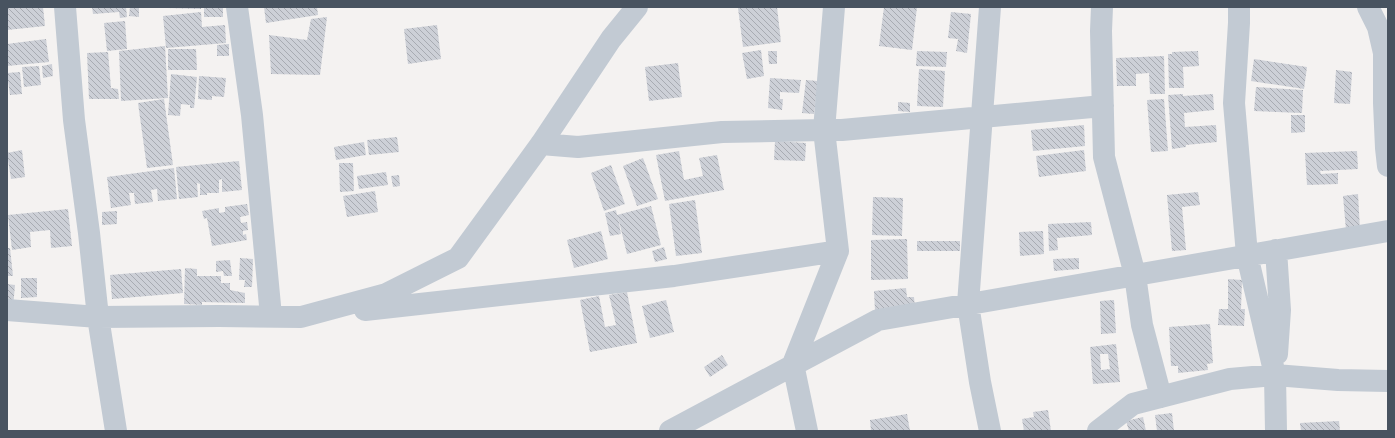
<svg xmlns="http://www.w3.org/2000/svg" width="1395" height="438" font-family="Manrope,sans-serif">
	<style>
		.building { fill: url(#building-back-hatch); fill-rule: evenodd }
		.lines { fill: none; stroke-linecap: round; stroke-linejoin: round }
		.minor { stroke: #c2cad3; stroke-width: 22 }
	</style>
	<defs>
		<pattern id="building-back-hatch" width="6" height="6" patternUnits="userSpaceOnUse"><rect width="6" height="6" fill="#cdd0d7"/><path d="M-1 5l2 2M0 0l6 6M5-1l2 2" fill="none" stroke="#a8abb2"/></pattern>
	</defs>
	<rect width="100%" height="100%" fill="#f4f2f1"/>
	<path class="building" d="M16,7H43L45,26L7,30V8Z
		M92,7H126L127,17L120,18L119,12L93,14Z
		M130,7H139V17L129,16Z
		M167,7H201V9L167,8Z
		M204,7H223V17H204Z
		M264,7H317L318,15L266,23Z
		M749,7H777L781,42L743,47L738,8Z
		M884,7H917L912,50L879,46Z
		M201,12L202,27L225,25L226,43L166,48L163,16Z
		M951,12L971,14L967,53L956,51L958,39L948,38Z
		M327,17L320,75L271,74L269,35L307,40L311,19Z
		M125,21L127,49L107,51L104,23Z
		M437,25L441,59L408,64L404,29Z
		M46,39L49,62L7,66V44Z
		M229,44V56H217V45Z
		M165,46L168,98L121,101L119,51Z
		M168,49H196L197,70H168Z
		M761,50L764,76L747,79L742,53Z
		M768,51H777V64H769Z
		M917,51L947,52L946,67L916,66Z
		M1198,51L1199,66L1183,67L1184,88H1169L1168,54H1172V52Z
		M108,52L111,88L118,89L119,99H89L87,53Z
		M1164,56L1165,94H1150L1149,73L1136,74V86H1117L1116,58Z
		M1254,59L1307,67L1304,89L1251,81Z
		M678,63L682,97L649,101L645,67Z
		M52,64L53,76L43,78L42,66Z
		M39,66L41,85L24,87L22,67Z
		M919,69L945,71L943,107L917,106Z
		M1336,70L1352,72L1350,104L1334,103Z
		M20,72L22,94L10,95L7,73Z
		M171,74L197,77L194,108H190V105L181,104L180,116L168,115Z
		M199,76L226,78L224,97L212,96V100L198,99Z
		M770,78L801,80L799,93L780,92V99H783L782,110L768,108Z
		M806,80L818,81L814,114L802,113Z
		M1256,87L1303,90L1302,113L1254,111Z
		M1183,94V96L1213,94L1214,110L1184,113L1185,127L1216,125L1217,142L1186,145V147L1172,149L1168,95Z
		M164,99L173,165L147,168L138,103Z
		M1164,99L1168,151L1151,152L1147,100Z
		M898,102L910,103V112L898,111Z
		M1291,115H1305V132L1291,133Z
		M1084,125L1085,146L1033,151L1031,130Z
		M397,137L399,152L369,155L367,140Z
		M775,141L806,143L805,161L774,160Z
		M364,142L366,155L336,160L334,147Z
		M22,150L25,177L11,179L7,153Z
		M1084,150L1086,171L1039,177L1036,156Z
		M679,151L684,180L703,176L699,158L717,155L724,190L665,201L656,155Z
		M1357,151L1358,169L1320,171L1321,174L1338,173V184L1307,185L1305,153Z
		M643,158L658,199L637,206L623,166Z
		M239,161L242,190L222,192V179L219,180V193H207V195H200V184L197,183L198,197L179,199L176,167Z
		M339,163H353L354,191L340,192Z
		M611,165L625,204L604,211L591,173Z
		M174,168L177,199L158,201L157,189L151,190L153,202L135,204L134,193H129L131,205L111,208L107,177Z
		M386,172L388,185L359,189L357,176Z
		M399,175L400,186L393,187L391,176Z
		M375,191L378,212L347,217L343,196Z
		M1198,192L1200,205L1182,207L1186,250L1172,251L1167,195Z
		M1358,194L1360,229L1346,230L1343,196Z
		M873,197L903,198L902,236L872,235Z
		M695,200L702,253L676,256L669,204Z
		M247,204L249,215L240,217L241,223L247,222L248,230L243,231V235L246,234L247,240L212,246L207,218L204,219L202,211L219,208V213L225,212V207Z
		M651,206L661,245L627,254L618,217L621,234L610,236L605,213L616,210L617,215Z
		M68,209L72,246L51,248L50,230L30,232L31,247L12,250L8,215Z
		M117,211V224L102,225V212Z
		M1091,222L1092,235L1057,238L1058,250L1049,251L1048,224Z
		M601,231L608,259L574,268L567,240Z
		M1043,231L1044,254L1020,256L1019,232Z
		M907,239L908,279L871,280V240Z
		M917,241H960V251H917Z
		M664,247L667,259L655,262L652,251Z
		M7,248H10L13,276H7Z
		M240,258L253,259L252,287H244L245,280H239Z
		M1079,258V269L1054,271L1053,259Z
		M230,260L232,276H224L223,271L216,272V261Z
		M185,268L197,269V276H221V283H230V290L245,293V303L202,302V305L184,304Z
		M181,269L183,293L112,299L110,275Z
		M21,278H37V297L21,298Z
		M1228,279L1242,280L1241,309H1245L1244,326L1218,325L1219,309H1228Z
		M7,284L15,285L13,308H7Z
		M906,288L907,297H914L915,308L875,311L874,291Z
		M627,292L637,343L590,352L580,300L599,296L605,327L616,325L609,295Z
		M666,300L674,332L650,338L642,306Z
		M1114,300L1116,333L1101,334L1100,301Z
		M1210,324L1213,363L1207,364L1208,370L1178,373V366H1171L1169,327Z
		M1116,344L1120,382L1093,384L1090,347ZM1100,354H1108L1110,369L1101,370Z
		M722,355L728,365L710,377L704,367Z
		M1048,410L1051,431H1024L1022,419L1034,417L1033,412Z
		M1172,413L1174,431H1157L1155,415Z
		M907,414L910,431H871L870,420Z
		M1143,417L1146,431H1129L1126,421Z
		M1339,421L1340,431H1301L1300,423Z"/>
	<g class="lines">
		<path class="minor" d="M65,7L74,120L89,233L98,317L116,431
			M237,7L252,115L271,316
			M834,7L824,130H842L1103,106
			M990,7L968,304L980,382L990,431
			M1102,7L1101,31L1104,157L1135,275L1142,325L1161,397
			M1239,7V23L1234,103L1247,255L1275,375L1338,380L1388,381
			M1368,7L1378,27L1384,53V103L1386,148L1388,166
			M541,144L578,147L722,132L824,130L838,251L793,364L807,431
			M1276,250L1280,310L1277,354
			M7,310L98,317L219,316L301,317L386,294L458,258L541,144L611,39L637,7
			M365,310L674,276L838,251
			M670,431L878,320L1388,231
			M1098,431L1133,404L1230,379L1275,375L1276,431"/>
	</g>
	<rect width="1395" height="438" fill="none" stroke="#485360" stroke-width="16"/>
</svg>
